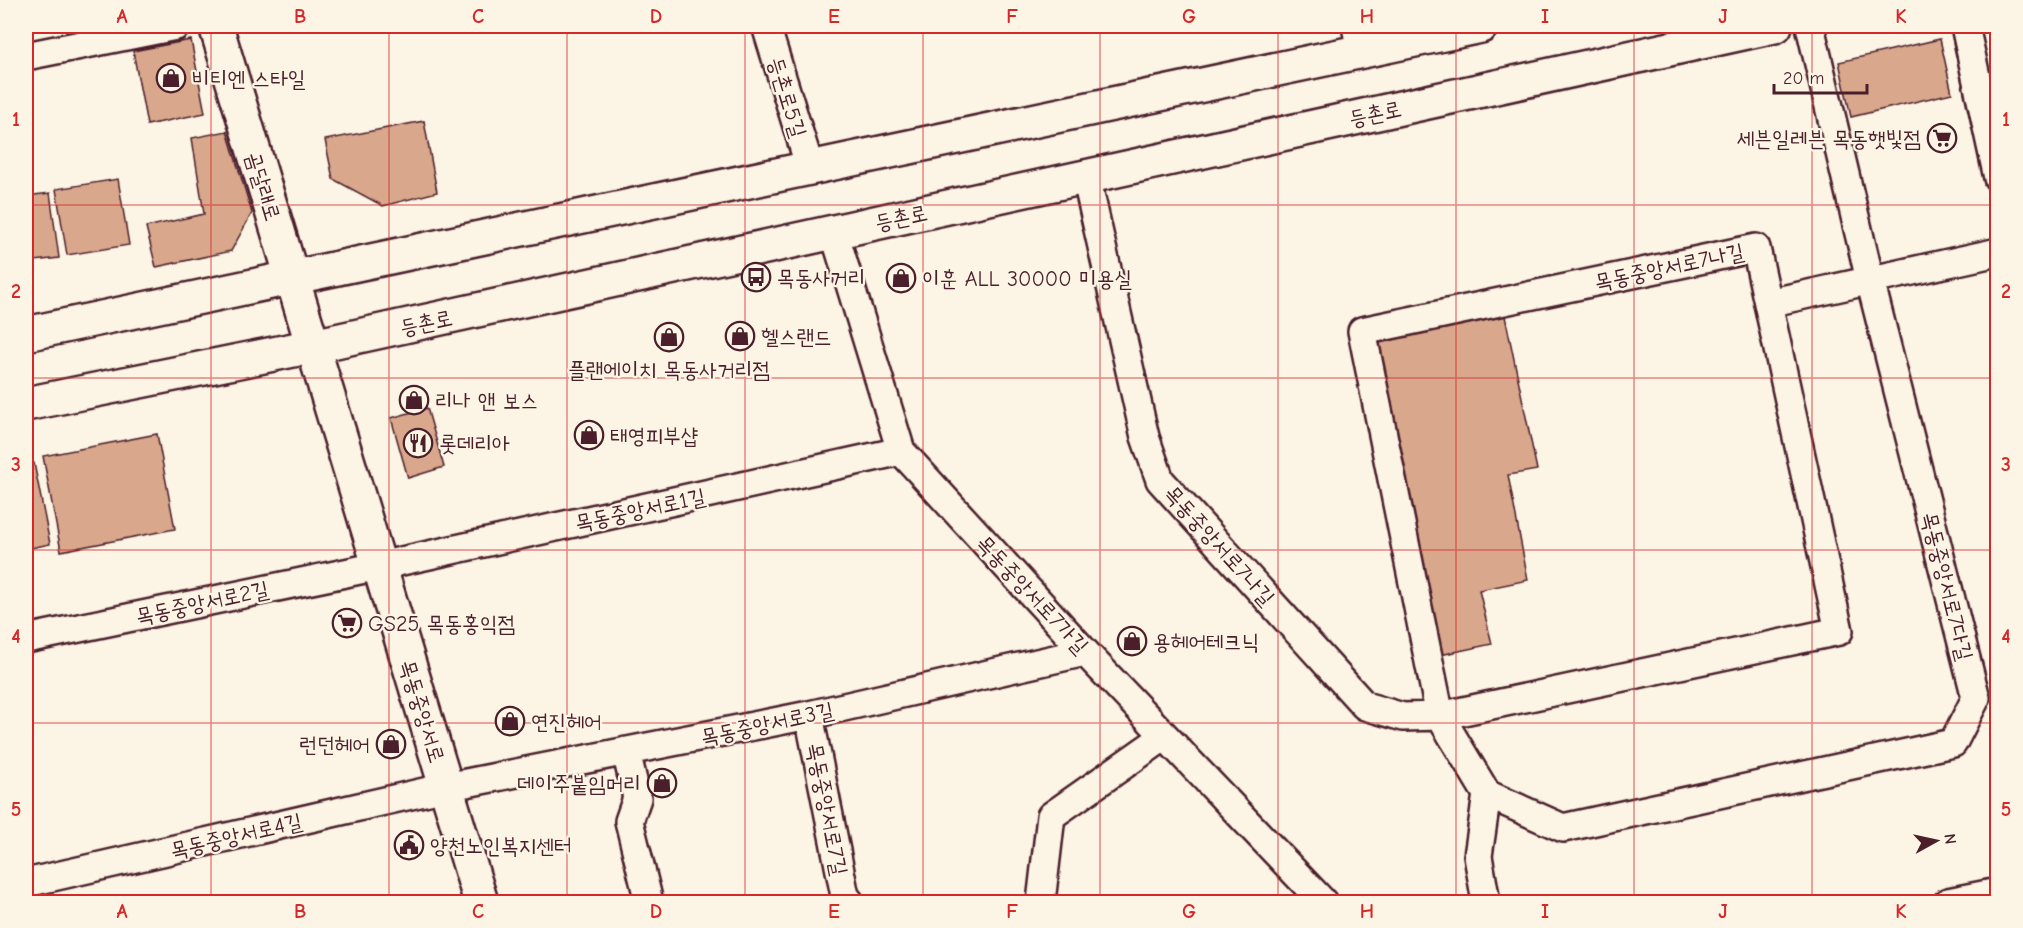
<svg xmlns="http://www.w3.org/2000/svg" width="2023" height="928" font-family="'Comic Neue','Poor Story',sans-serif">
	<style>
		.building { fill: #d9a78c; stroke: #4a1f2b; stroke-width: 1.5 }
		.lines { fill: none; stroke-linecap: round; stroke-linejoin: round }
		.street-casing { stroke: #4a1f2b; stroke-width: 32 }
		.secondary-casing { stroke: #4a1f2b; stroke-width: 38 }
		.street { stroke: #fcf5e5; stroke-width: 27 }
		.secondary { stroke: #fcf5e5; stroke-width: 33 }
		.grid { fill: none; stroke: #d62828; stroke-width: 1.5; stroke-opacity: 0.55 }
		.labels { text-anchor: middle; stroke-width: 4.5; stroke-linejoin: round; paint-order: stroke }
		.poi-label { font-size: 22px; fill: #4a1f2b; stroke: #fcf5e5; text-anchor: start }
		.street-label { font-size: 22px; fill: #4a1f2b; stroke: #fcf5e5 }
		.neatline { fill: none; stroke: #d62828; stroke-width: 2 }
		.grid-label { font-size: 20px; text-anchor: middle; font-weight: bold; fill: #d62828 }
	</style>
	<rect width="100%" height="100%" fill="#fcf5e5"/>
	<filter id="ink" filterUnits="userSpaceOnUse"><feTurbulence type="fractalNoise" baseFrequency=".0167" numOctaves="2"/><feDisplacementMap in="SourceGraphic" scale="12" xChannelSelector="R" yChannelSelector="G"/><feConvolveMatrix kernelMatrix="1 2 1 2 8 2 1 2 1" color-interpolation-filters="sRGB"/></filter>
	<g filter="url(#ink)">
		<path class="building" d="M1940,39L1952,93L1851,117L1839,62Z
			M191,40L205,113L147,125L133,51Z
			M424,121L437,192L383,206L333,179L325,140Z
			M227,131L252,213L231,251L156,267L146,227L204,214L192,138Z
			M118,179L129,245L67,255L56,189Z
			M50,193L59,258L26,262V196Z
			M1505,316L1537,470L1508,475L1528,580L1479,590L1492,644L1440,655L1377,343Z
			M427,408L444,467L408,478L391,418Z
			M157,434L175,529L61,551L43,456Z
			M34,463L50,544L26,549V464Z
			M26,605L32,630L26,632Z"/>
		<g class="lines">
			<g class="street-casing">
				<path id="street" d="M766,26L810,168
					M1356,26L1361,51
					M1965,26L1998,178
					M26,56L176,26
					M1086,176L1145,437L1160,480L1365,706L1403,717L1440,716L1839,631L1756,248L1362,331L1440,716L1487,794L1478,856L1486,902
					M834,232L901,451L1085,652L1323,902
					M1768,303L1998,252
					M26,639L379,566L901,451
					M809,715L845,896L850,902
					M626,751L637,798L629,821L649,902
					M1487,794L1563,828L1953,743L1976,698L1870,280L1810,26
					M26,883L446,787L809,715L1085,652
					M1041,902L1051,816L1165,736
					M1948,902L1998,892"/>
			</g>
			<g class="secondary-casing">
				<path id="secondary" d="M216,26L481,902
					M26,334L1481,26
					M26,404L313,346L1775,26"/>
			</g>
			<use href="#street" class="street"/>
			<use href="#secondary" class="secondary"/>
		</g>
	</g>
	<path class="grid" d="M211,26V902M389,26V902M567,26V902M745,26V902M923,26V902M1100,26V902M1278,26V902M1456,26V902M1634,26V902M1812,26V902M26,205H1998M26,378H1998M26,550H1998M26,723H1998"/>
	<defs>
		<g id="shop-ring" transform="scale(1.5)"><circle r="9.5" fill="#fcf5e5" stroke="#4a1f2b" stroke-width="1.5"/><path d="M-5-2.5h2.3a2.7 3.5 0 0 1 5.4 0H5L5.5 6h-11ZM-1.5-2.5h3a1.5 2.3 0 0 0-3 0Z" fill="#4a1f2b"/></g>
		<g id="supermarket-ring" transform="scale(1.5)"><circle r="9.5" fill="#fcf5e5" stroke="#4a1f2b" stroke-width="1.5"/><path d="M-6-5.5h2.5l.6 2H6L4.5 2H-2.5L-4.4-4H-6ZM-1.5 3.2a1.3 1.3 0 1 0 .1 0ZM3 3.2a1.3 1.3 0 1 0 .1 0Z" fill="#4a1f2b"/></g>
		<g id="bus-ring" transform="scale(1.5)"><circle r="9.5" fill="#fcf5e5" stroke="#4a1f2b" stroke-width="1.5"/><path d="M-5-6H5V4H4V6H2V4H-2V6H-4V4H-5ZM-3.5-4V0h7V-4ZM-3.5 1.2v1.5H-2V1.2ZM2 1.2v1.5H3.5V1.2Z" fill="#4a1f2b"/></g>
		<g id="restaurant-ring" transform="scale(1.5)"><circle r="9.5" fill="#fcf5e5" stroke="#4a1f2b" stroke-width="1.5"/><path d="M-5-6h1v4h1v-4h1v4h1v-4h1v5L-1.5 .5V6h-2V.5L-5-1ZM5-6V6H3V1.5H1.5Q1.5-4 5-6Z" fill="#4a1f2b"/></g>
		<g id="civic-ring" transform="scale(1.5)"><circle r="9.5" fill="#fcf5e5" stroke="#4a1f2b" stroke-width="1.5"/><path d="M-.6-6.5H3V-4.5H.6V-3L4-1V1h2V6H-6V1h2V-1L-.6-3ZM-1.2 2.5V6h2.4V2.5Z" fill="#4a1f2b"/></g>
	</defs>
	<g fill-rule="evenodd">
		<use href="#shop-ring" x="171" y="78"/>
		<use href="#supermarket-ring" x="1942" y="138"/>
		<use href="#bus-ring" x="756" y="277"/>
		<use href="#shop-ring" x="901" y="278"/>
		<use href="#shop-ring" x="740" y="336"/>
		<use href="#shop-ring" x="669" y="337"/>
		<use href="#shop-ring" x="414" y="400"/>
		<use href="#shop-ring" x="589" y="435"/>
		<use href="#restaurant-ring" x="418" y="443"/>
		<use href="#supermarket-ring" x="347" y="623"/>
		<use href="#shop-ring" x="1132" y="641"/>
		<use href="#shop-ring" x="510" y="721"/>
		<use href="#shop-ring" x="391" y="744"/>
		<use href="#shop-ring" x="662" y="783"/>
		<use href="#civic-ring" x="409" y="845"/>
	</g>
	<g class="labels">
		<g class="poi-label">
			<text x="192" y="86">비티엔 스타일</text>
			<text x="1921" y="146" text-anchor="end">세븐일레븐 목동햇빛점</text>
			<text x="777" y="285">목동사거리</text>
			<text x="922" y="286">이훈 ALL 30000 미용실</text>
			<text x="761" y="344">헬스랜드</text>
			<text x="669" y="377" text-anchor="middle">플랜에이치 목동사거리점</text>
			<text x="435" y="408">리나 앤 보스</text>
			<text x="610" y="443">태영피부샵</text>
			<text x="439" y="451">롯데리아</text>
			<text x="368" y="631">GS25 목동홍익점</text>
			<text x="1153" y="649">용헤어테크닉</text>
			<text x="531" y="729">연진헤어</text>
			<text x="370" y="752" text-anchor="end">런던헤어</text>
			<text x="641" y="791" text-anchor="end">데이주붙임머리</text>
			<text x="430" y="853">양천노인복지센터</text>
		</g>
		<g class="street-label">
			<text transform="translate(788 97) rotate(73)" y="8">등촌로5길</text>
			<text transform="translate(1375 113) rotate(-12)" y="8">등촌로</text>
			<text transform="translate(264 186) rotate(73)" y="8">곰달래로</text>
			<text transform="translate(901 217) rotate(-12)" y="8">등촌로</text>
			<text transform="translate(1669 266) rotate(-12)" y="8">목동중앙서로7나길</text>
			<text transform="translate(426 322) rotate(-12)" y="8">등촌로</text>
			<text transform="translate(640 509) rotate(-12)" y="8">목동중앙서로1길</text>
			<text transform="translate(1220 545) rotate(48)" y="8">목동중앙서로7나길</text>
			<text transform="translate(1948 586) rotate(76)" y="8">목동중앙서로7다길</text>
			<text transform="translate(1033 594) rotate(47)" y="8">목동중앙서로7가길</text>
			<text transform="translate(202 602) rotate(-12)" y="8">목동중앙서로2길</text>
			<text transform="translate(423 711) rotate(73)" y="8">목동중앙서로</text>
			<text transform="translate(767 723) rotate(-12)" y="8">목동중앙서로3길</text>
			<text transform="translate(828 809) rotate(79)" y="8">목동중앙서로7길</text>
			<text transform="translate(236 835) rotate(-13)" y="8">목동중앙서로4길</text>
		</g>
	</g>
	<rect width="2023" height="928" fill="none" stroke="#fcf5e5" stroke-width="66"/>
	<g transform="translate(1936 841) rotate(82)" stroke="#fcf5e5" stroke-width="4.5" paint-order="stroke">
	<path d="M0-4.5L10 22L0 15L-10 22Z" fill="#4a1f2b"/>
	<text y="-9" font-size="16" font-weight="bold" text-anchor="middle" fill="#4a1f2b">N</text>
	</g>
	<path d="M1774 84v9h93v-9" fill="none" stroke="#4a1f2b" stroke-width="3"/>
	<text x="1783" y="84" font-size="18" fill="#4a1f2b" stroke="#fcf5e5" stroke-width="4.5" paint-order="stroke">20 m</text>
	<rect x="33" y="33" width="1957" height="862" class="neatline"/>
	<g class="grid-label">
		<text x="122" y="23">A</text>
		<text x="300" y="23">B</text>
		<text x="478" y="23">C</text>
		<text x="656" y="23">D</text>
		<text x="834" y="23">E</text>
		<text x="1012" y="23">F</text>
		<text x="1189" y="23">G</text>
		<text x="1367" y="23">H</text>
		<text x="1545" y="23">I</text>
		<text x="1723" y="23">J</text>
		<text x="1901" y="23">K</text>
		<text x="16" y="126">1</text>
		<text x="2006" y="126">1</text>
		<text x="16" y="298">2</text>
		<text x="2006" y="298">2</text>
		<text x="16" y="471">3</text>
		<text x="2006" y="471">3</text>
		<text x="16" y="643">4</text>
		<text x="2006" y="643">4</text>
		<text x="16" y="816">5</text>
		<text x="2006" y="816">5</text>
		<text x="122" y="918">A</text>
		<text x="300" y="918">B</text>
		<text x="478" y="918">C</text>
		<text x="656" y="918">D</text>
		<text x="834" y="918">E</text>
		<text x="1012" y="918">F</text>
		<text x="1189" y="918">G</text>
		<text x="1367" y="918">H</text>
		<text x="1545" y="918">I</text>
		<text x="1723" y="918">J</text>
		<text x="1901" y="918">K</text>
	</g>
</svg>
